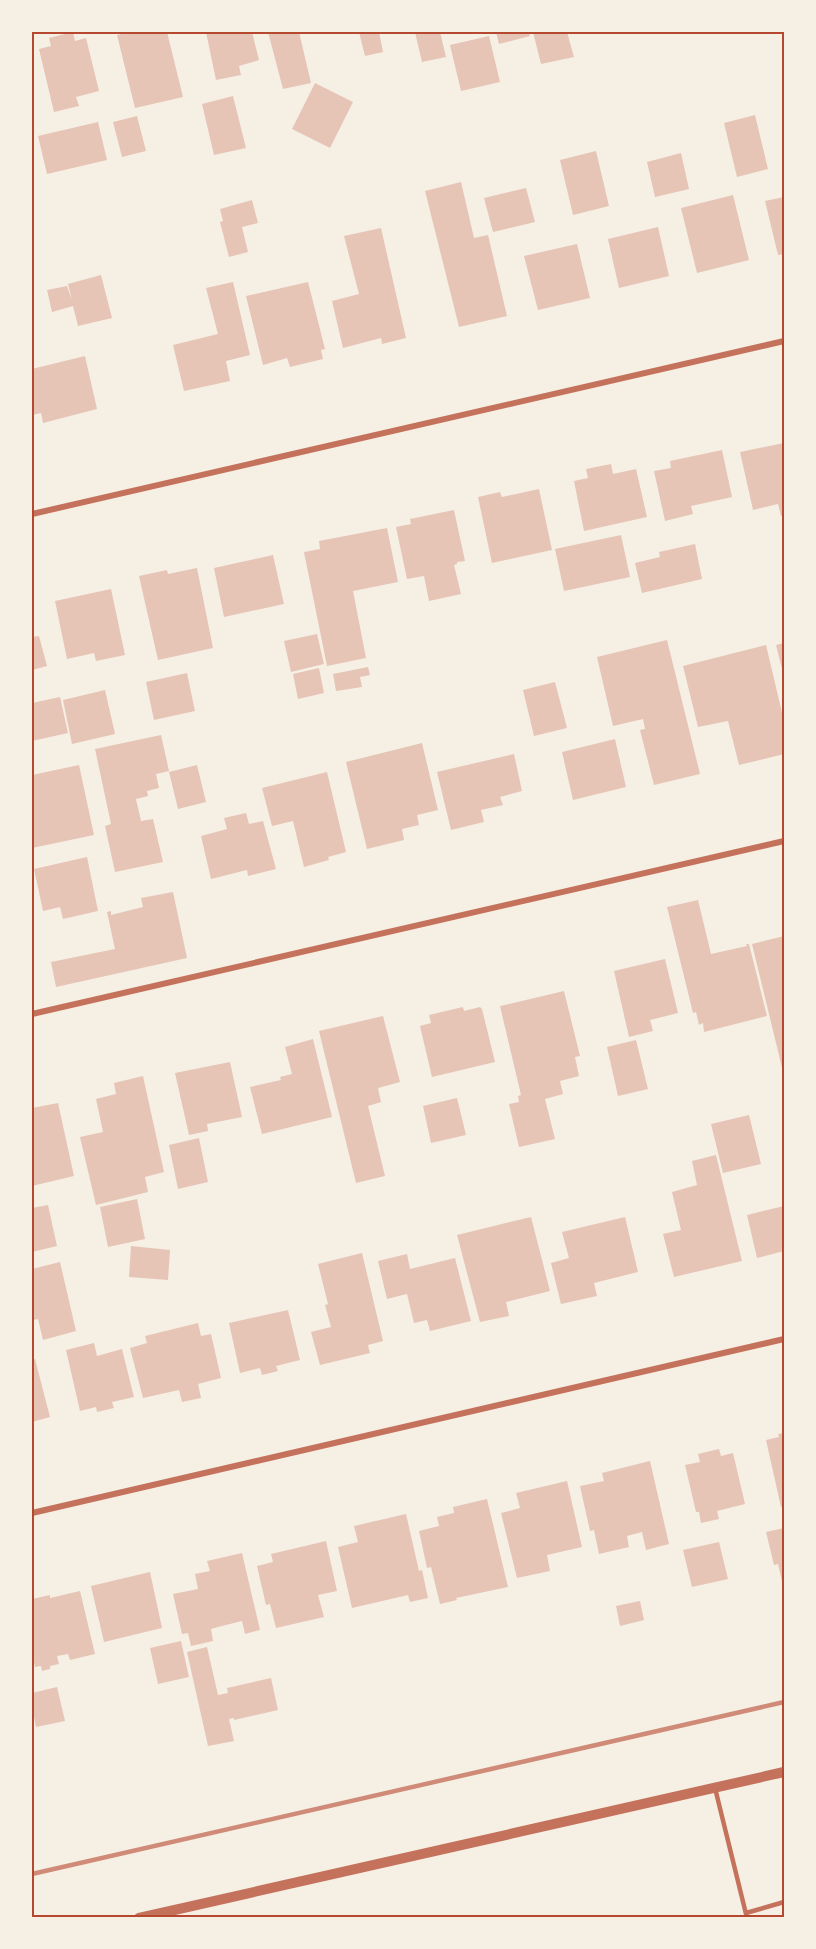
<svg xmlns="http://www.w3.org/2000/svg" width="816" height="1949" font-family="'Exo 2',sans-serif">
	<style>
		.building { fill: #e6c5b7 }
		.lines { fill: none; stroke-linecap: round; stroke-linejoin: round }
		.service { stroke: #c5725c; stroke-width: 4.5 }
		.minor { stroke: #c5725c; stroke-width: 6 }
		.tertiary { stroke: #c5725c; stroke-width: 10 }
		.rail { stroke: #cf8b77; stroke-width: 4.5 }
		.neatline { fill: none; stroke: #b5482f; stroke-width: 2 }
	</style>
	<rect width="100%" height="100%" fill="#f6efe4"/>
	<path class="building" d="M73,32L75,41L86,38L99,91L76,97L79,106L54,112L39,49L51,46L49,38Z
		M131,32H167L183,97L135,108L117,35Z
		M206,32H252L259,60L239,66L241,75L216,80Z
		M268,32H299L311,83L283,89Z
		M359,32H379L383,52L365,56Z
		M415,32H440L446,57L422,62Z
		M496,32H528L530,36L499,44Z
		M533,32H567L574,57L541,64Z
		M489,36L500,82L461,91L450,45Z
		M315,83L353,102L330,148L292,129Z
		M233,96L246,148L214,155L202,104Z
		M755,115L768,169L737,177L724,123Z
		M137,116L146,151L122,157L113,122Z
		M98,122L107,160L47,174L38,136Z
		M596,151L609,206L573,215L560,160Z
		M681,153L689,189L655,197L647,162Z
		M461,182L474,238L488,235L507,316L459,327L425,191Z
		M526,188L535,222L493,232L484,198Z
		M733,195L749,260L697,273L681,208Z
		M784,197V254L778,255L765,201Z
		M252,200L258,223L242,227L248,252L229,257L220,222L223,221L220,209Z
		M658,227L669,276L619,288L608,239Z
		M381,228L406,338L382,344L381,338L343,348L332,301L359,294L344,236Z
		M577,244L590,298L538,310L524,256Z
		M101,275L112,318L78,326L73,306L52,312L47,290L67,286L72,300L68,284Z
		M233,282L250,355L226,361L230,381L184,391L173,345L218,334L206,288Z
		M308,282L325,349L321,350L323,359L290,367L287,358L263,365L246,296Z
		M85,356L97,409L43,423L41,413L32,415V369Z
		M784,443V515L781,516L778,504L753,510L740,452Z
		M722,450L732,497L691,506L693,514L665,521L654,471L671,468L670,461Z
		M611,464L613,474L636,469L647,517L584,531L574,481L588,478L586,469Z
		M539,489L552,550L492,563L478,497L500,492L502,497Z
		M454,510L465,561L457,562V564L454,565L461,594L429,601L424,576L407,579L396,527L411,524L410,519Z
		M387,528L398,582L353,591L366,658L327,666L304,552L320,549L319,541Z
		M621,535L630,577L564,591L555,549Z
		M695,544L702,579L642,593L635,563L660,557L659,552Z
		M273,555L284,604L224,617L214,568Z
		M197,568L213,648L158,660L139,576L167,570L168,574Z
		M111,589L125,655L96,661L94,653L67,659L55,601Z
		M317,634L324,664L291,672L284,641Z
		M39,636L47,666L32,670V637Z
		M667,640L700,774L654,785L640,730L645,729L643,719L613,726L597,657Z
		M784,643V677L776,645Z
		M766,645L784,721V754L739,765L728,721L698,727L683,666Z
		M368,667L370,675L360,677L362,687L336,691L333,674Z
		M319,668L324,693L298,699L293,674Z
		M187,673L195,711L154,720L146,682Z
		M555,682L567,728L534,736L523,690Z
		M105,690L115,734L72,744L63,700Z
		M60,697L68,733L32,741V703Z
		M161,735L169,771L156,774L159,788L147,791L148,796L136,799L141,821L153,819L163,862L115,872L105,826L111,824L95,749Z
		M615,739L626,787L573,800L562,752Z
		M422,743L438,810L417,815L419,825L402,829L404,840L367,849L346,762Z
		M514,754L522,791L500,797L503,805L481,810L484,822L451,830L437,772Z
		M79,765L94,835L32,848V775Z
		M197,765L206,802L178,809L169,772Z
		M327,772L346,852L328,857L329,860L304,867L293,821L272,826L262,788Z
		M246,813L249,824L263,821L276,869L248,876L247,870L211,879L201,836L227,829L224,818Z
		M87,857L98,911L63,919L60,907L43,911L34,869Z
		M173,892L187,958L56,987L51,962L115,949L107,912L111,911V915L143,907L141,898Z
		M698,900L711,954L747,946L746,944H749L767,1016L704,1032L703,1023L699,1025L696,1012L693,1013L667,907Z
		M784,936V1076L752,944Z
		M665,959L678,1013L650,1020L653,1031L629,1037L614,971Z
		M564,991L580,1056L575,1057L579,1076L560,1081L563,1094L545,1099L555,1139L519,1147L509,1104L519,1102L518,1096L521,1095L500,1006Z
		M463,1007L464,1011L480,1007L482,1009L495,1062L432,1077L420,1026L431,1023L429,1015Z
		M383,1016L400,1082L378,1088L381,1102L368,1106L385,1176L356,1183L319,1031Z
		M313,1039L332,1117L262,1134L250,1087L281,1080L280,1077L292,1074L285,1047Z
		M636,1040L648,1089L618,1096L607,1047Z
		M230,1062L242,1117L207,1124L208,1131L189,1135L175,1073Z
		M143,1076L164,1172L145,1177L148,1192L96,1205L80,1137L103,1132L96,1099L116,1094L114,1083Z
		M457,1098L466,1135L431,1143L423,1106Z
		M58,1103L74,1176L32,1186V1108Z
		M749,1115L761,1164L723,1173L711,1124Z
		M199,1138L208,1182L178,1189L169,1145Z
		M716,1155L742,1261L674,1277L663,1234L681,1230L672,1192L697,1185L692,1161Z
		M137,1199L145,1239L108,1247L100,1207Z
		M48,1205L57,1246L32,1252V1208Z
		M784,1206V1251L757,1258L747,1215Z
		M531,1217L550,1291L506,1302L509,1316L480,1322L457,1235Z
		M625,1217L638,1272L594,1283L597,1296L561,1304L551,1263L569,1258L562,1232Z
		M131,1246L170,1250L168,1280L129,1277Z
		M362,1253L383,1341L368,1345L370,1353L320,1365L311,1332L331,1327L325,1305L328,1304L318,1264Z
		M407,1254L410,1269L455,1258L471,1321L430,1331L427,1320L414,1323L407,1294L387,1299L378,1261Z
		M60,1262L76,1331L43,1340L38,1319L33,1320L32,1312V1269Z
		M288,1310L300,1360L276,1366L278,1371L262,1375L260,1368L240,1373L229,1323Z
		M198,1323L201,1336L211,1334L221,1378L198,1384L201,1398L182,1402L179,1390L143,1398L130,1348L147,1343L145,1336Z
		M94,1343L97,1356L122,1349L134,1397L112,1402L114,1408L97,1412L96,1407L80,1411L66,1350Z
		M35,1359L50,1417L32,1422V1360Z
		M784,1433V1506L781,1507L766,1440L779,1437L778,1434Z
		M719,1449L721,1456L733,1453L745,1504L717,1511L719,1519L701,1523L699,1512H696L685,1465L700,1462L698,1454Z
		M650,1461L669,1544L646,1550L642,1532L627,1536L629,1547L599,1554L594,1530L590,1531L580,1486L604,1481L602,1473Z
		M567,1481L582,1547L547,1555L550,1571L517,1578L501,1513L520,1508L516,1493Z
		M487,1499L508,1587L456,1598L457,1600L440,1604L431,1567L427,1568L419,1531L439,1526L437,1517L454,1513L453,1507Z
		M406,1514L419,1571L422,1570L428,1598L410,1602L408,1595L352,1608L338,1547L358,1542L354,1526Z
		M784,1528V1590L778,1564L774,1565L766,1532Z
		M326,1541L337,1591L318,1595L324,1617L276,1628L270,1604L266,1605L257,1566L273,1562L271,1554Z
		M719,1542L728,1579L692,1587L683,1550Z
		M242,1553L260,1630L245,1634L242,1621L222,1626L211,1629L213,1641L191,1646L188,1633L182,1634L173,1594L198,1589L195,1574L210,1571L207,1561Z
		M150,1572L162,1628L104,1642L91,1586Z
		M80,1591L95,1654L70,1660L68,1654L57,1656L59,1664L50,1666V1669L42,1671L41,1666L35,1667L32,1654V1599L50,1595V1598Z
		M640,1601L644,1620L620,1626L616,1606Z
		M181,1641L189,1677L158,1684L150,1648Z
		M207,1647L218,1695L228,1693L227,1688L271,1678L278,1710L234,1720V1718L229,1719L234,1741L208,1746L187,1652Z
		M57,1687L65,1721L36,1727L32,1706V1693Z"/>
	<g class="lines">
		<path class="service" d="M715,1788L747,1918
			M746,1913L784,1902"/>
		<path class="minor" d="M32,514L784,341
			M32,1014L784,841
			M32,1513L784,1339"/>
		<path class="tertiary" d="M139,1918L784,1772"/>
		<path class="rail" d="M32,1874L784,1702"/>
	</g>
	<rect width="816" height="1949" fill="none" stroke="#f6efe4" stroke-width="66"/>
	<rect x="33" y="33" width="750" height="1883" class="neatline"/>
</svg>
